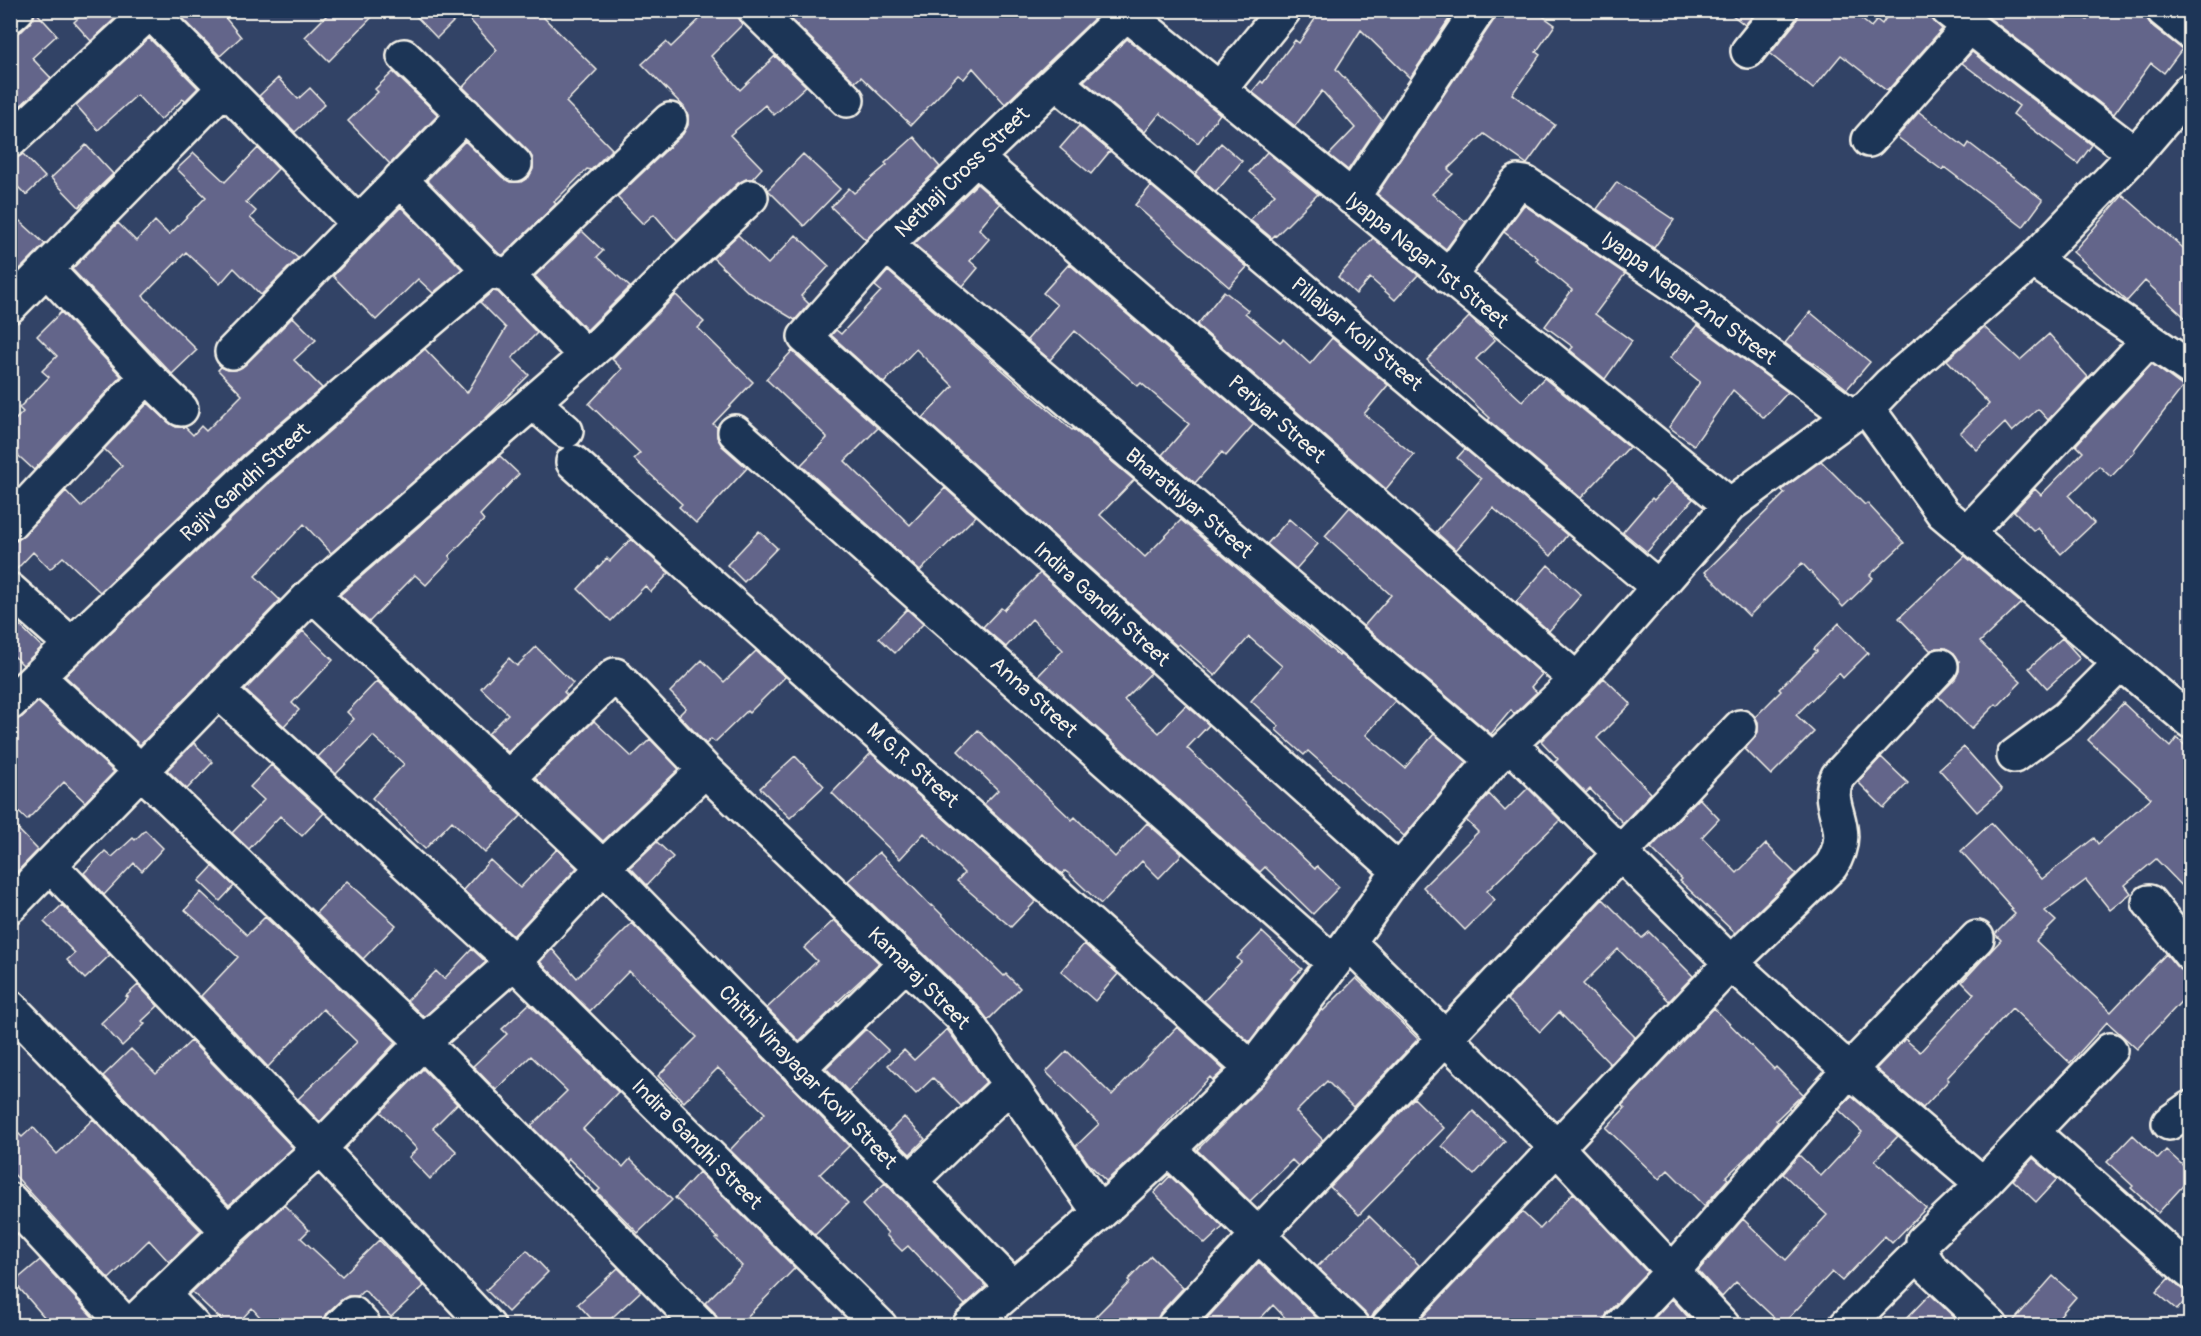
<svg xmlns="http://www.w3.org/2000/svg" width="2201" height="1336" font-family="Pangolin,sans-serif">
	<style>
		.building { fill: #63658a; stroke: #f4f1e8; stroke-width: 1.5 }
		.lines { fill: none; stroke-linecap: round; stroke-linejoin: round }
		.minor-casing { stroke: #f4f1e8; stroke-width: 38 }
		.minor { stroke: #1d3557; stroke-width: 33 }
		.labels { text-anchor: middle; stroke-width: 4.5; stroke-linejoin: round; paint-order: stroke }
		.street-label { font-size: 21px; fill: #f4f1e8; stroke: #1d3557 }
	</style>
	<rect width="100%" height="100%" fill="#324366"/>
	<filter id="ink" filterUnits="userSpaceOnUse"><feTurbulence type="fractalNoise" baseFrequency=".0167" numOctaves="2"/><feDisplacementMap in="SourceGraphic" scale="12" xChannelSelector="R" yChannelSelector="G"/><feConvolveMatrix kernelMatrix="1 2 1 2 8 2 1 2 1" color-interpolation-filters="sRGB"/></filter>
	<g filter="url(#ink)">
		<path class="building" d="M87,10H124L91,41L74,22Z
			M175,10H219L241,37L220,56Z
			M332,10H379L329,61L305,37Z
			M410,10H536L597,70L566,102L612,149L591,170L587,169L554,202L556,204L503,255L499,254L427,180L465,141L502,177L510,182H521L529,177L533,169V159L528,151L463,87L497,50L463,12L437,38Z
			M709,10H733L743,24L711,56L740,90L775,56L806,86L774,115L765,105L730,135L762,168L752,179H746L738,183L677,241L654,214L643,224L617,197L683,134L688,125V115L684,107L642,64L666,42L671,47Z
			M782,10H1103L1005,104L973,68L964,79L958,75L911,125L861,77L855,82Z
			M1321,10H1455L1410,78L1361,30L1336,69L1382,120L1348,170L1329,155L1355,128L1322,91L1295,126L1252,92L1261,81L1263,83L1295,40L1299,43Z
			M1497,10H1534L1555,25L1536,52L1540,55L1512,94L1555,125L1527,164L1484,134L1448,169L1453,174L1432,194L1466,222L1446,249L1377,194L1494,20Z
			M1726,10H1757L1745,25Z
			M1799,10H1850L1871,27L1877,20L1882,24L1891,10H1930L1931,18L1942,29L1887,91L1841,55L1813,89L1770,54L1796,22Z
			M1979,10H2073L2087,20L2094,10H2145L2146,17L2151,25L2182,49L2164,73L2151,63L2114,114Z
			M35,11L57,35L32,58L51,78L10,115V34L22,31L29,24L34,17Z
			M149,38L198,88L185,101L183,99L160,120L137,95L98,130L76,105Z
			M1127,39L1220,114L1198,143L1160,113L1145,132L1084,81Z
			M1972,52L2092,145L2078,164L2013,114L2019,106L1962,63Z
			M393,72L438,115L390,164L348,121L378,92L375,89Z
			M278,78L298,99L310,88L325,104L295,132L259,96Z
			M1919,112L1966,148L1969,143L2043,200L2023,227L1944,167L1942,170L1897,137Z
			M1079,126L1110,151L1091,174L1060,148Z
			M914,137L940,167L866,240L831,207L849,188L854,193L887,165L885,163Z
			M1221,143L1242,161L1216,192L1195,174Z
			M86,145L113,174L79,207L51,178Z
			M258,148L278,169L246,202L256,211L250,218L298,258L261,295L234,268L220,284L186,252L143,296L197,350L172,374L72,269L118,223L136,241L155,221L169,235L206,197L177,169L194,153L225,182Z
			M1267,152L1318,194L1276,236L1275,235L1272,238L1250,220L1275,194L1249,172Z
			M23,154L45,177L26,195L10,179V159Z
			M803,154L840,189L804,226L768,190Z
			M1617,182L1674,220L1654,248L1597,209Z
			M977,184L1000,204L979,229L989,239L970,261L978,268L963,286L914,244Z
			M1151,186L1247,267L1229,287L1135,205Z
			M2123,195L2190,254V322L2145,281L2127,301L2073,252Z
			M1524,205L1625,274L1595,314L1632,341L1605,379L1570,350L1573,347L1545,326L1572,290L1536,260L1538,258L1504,232Z
			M401,207L462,269L433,293L418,279L376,320L333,276Z
			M10,212L45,244L10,279Z
			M582,231L603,251L597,257L630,287L587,330L535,276Z
			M738,235L768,264L796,235L829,266L801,296L809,304L795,320L747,291L713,258Z
			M1373,238L1418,275L1395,300L1370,278L1356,294L1338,277Z
			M1069,264L1254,424L1226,456L1222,452L1195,483L1162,455L1189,424L1141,383L1138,386L1075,331L1050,360L1027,340L1057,305L1043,293Z
			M888,271L1072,430L1073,429L1134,480L1100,515L1145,557L1181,520L1339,656L1340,654L1395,701L1366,735L1405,768L1434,734L1467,762L1404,836L1308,751L1304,755L1276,730L1279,726L1251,701L1282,666L1249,637L1215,676L1179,644L1177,646L923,418L953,386L916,349L884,383L831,335L836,330L841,334L881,291L875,286Z
			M493,291L498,292L537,333L512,358L529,375L481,423L331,553L304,524L255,576L280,600L140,745L65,676L269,483L425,349L467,393L506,328L480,302Z
			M1224,291L1248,310L1245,313L1280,342L1283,339L1310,364L1332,338L1388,385L1364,414L1414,455L1386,489L1197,325Z
			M676,295L704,322L698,328L753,382L713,424L717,427V437L722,446L747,468L696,523L679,507L682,504L634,459L640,453L589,404L622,369L612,359Z
			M61,312L121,376L34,470L10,448V425L23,412L19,408L49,377L42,371L57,356L37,336Z
			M1810,312L1870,362L1847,389L1814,363L1813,364L1785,343Z
			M293,317L316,340L294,360L322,388L243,455L100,592L63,557L50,569L33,552L14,572H10V541H16L24,536L66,491L81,507L122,466L104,449L148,403L168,422L176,427H185L193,435L201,426L206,431L242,395L218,370L221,367L228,370H236L245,365Z
			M1469,317L1495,340L1476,359L1522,401L1544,378L1629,447L1581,498L1488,420L1490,418L1427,360Z
			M1697,325L1788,392L1764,418L1733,390L1694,445L1669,427L1700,382L1670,358Z
			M1984,327L2020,360L2049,334L2088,377L2048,420L2038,409L2012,432L2005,423L1977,450L1960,433L1989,404L1947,360Z
			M792,351L878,428L845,461L910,525L945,488L976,516L920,571L801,465L827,438L826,436L766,379Z
			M2152,364L2183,387L2134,450L2135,451L2111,477L2099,466L2069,496L2094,523L2061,554L2038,528L2034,531L2014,511L2035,489L2041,495L2083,452L2076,445Z
			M1465,449L1567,535L1551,556L1493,508L1456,550L1436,532L1481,479L1457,458Z
			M500,456L519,474L480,515L484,520L449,556L451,559L426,585L415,575L369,622L340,595Z
			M1821,461L1865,505L1867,503L1904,543L1870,575L1873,578L1843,607L1802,563L1749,616L1705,572L1785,493L1782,491L1784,488Z
			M1671,482L1693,499L1647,552L1623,532L1652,498L1654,500Z
			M1350,507L1542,674L1531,687L1537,692L1514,714L1511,710L1491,734L1364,626L1391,595L1325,536Z
			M1289,519L1318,544L1296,569L1267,544Z
			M759,531L777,548L744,582L727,565Z
			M631,539L669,573L651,592L645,586L611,621L578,589L607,558L610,561Z
			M1965,556L2021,603L1980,642L2021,682L1998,706L1996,704L1971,729L1938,696L1955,679L1959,671V661L1954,653L1945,648H1936L1931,651L1899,618Z
			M1548,565L1581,595L1549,631L1516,602Z
			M1040,573L1151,673L1124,700L1159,733L1186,705L1209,725L1187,748L1315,869L1317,866L1339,887L1313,914L1265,867L1260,872L1038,676L1063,650L1032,619L1006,647L983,627L1001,608L1004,610Z
			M907,609L923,624L895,653L879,638Z
			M10,616L42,647L23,665L10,652Z
			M1839,623L1868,653L1843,678L1839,673L1796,715L1814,732L1771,775L1745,749L1758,732V722L1755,717L1781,691L1779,689L1817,651L1814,649Z
			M303,631L333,660L292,703L299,710L284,726L245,690Z
			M2062,638L2080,658L2047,688L2029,668Z
			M536,647L573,683L564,692L567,695L508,752L488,734L508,714L481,688L509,658L517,666Z
			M756,651L785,677L749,713L747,711L715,742L711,739L706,744L679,715L686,708L670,692L702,660L724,682Z
			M1604,678L1631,704L1597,738L1651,793L1623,823L1590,789L1586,793L1555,762L1558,759L1541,741Z
			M377,681L521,816L485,853L452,821L425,849L372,798L404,764L373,736L336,774L318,757L354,719L347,712Z
			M38,702L114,772L85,802L64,782L27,820L10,804V721L22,717Z
			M2123,703L2170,747L2177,738L2190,750V894L2156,859L2125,885L2131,893L2110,910L2086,880L2045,911L2056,921L2036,941L2111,1012L2166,954L2176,966L2183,971L2190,972V992L2137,1049L2107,1022L2070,1063L2012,1008L1947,1078L1949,1080L1923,1108L1876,1069L1905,1039L1920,1052L1974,994L1962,982L2001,940L1995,934L2015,914L2011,910L2013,909L1961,851L1991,823L2042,879L2094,838L2098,844L2151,798L2088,740Z
			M594,721L632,757L650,739L679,769L603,841L535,778Z
			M978,730L1072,820L1075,817L1115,857L1147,823L1182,854L1159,878L1142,861L1101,904L1068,873L1065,871L1062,874L984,804L998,790L958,751Z
			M194,743L213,762L187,789L167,770Z
			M1964,747L2002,790L1977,812L1939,769Z
			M871,753L1036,901L1011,927L957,881L964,873L924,833L900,859L832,793Z
			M795,756L824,786L790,818L760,788Z
			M1881,757L1908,783L1884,808L1858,782Z
			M271,765L324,813L302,836L280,816L249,849L232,833L264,800L250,787Z
			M1528,788L1560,820L1487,891L1495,900L1465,930L1423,887L1478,832L1466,820L1489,794L1505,811Z
			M1699,798L1719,819L1702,837L1737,873L1766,844L1796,874L1735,933L1680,881L1682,879L1651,848Z
			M10,821L38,850L10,879Z
			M145,830L163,848L142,871L134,863L104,895L84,873L105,851L112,857L133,838L135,840Z
			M657,842L673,857L647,885L630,867Z
			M557,849L577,868L513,936L463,890L490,860L520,888Z
			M879,852L931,906L932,905L1004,976L1006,974L1020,988L988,1020L977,1005L848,881Z
			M213,866L234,886L220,901L199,881Z
			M347,881L396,925L363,959L316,913Z
			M201,892L247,935L265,917L396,1042L320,1122L298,1099L357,1042L323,1009L268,1067L201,996L238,957L185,910Z
			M1603,899L1642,938L1649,932L1693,976L1669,1001L1618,949L1583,984L1635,1037L1610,1064L1559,1012L1540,1032L1507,999Z
			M62,905L110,955L85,979L67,960L75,953L44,922Z
			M834,920L879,963L837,1002L839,1003L799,1041L767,1008L817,961L804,948Z
			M632,923L849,1146L820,1174L848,1203L815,1235L730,1150L765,1113L718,1068L684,1102L658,1076L697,1037L629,971L590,1011L540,962L552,949L577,978Z
			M1262,932L1302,969L1292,979L1295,982L1249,1042L1204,1001L1241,962L1237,958Z
			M1084,944L1118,974L1095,1001L1061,971Z
			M472,949L486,962L424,1017L407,1001L436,971L444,979Z
			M1356,978L1418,1039L1353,1107L1327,1081L1296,1112L1323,1140L1298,1166L1292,1160L1250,1201L1197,1150L1265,1082L1322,1009L1323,1011Z
			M138,985L158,1006L142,1021L145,1024L122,1046L101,1023L128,997L126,996Z
			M529,1004L618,1092L583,1129L623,1167L630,1159L672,1200L638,1233L597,1192L600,1189L568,1158L566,1161L531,1126L567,1091L531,1056L496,1090L473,1066L507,1034L502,1029Z
			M1714,1008L1774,1069L1776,1067L1803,1094L1776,1120L1778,1122L1756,1148L1726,1177L1728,1179L1704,1206L1668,1170L1659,1179L1606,1128L1625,1108L1622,1105Z
			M1177,1027L1224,1070L1213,1080L1210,1077L1146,1145L1106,1181L1088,1163L1076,1146L1099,1124L1046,1072L1067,1051L1112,1095Z
			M866,1029L888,1050L848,1091L826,1068Z
			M947,1029L986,1082L961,1106L933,1078L916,1094L888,1065L904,1050L914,1060Z
			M191,1041L293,1148L229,1205L103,1076L131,1049L156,1074Z
			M423,1069L457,1104L433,1128L457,1152L430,1179L409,1157L417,1149L381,1112Z
			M1851,1096L1898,1136L1875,1160L1926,1208L1892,1243L1885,1236L1842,1281L1832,1272L1782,1325L1736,1282L1722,1297L1698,1271L1743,1219L1786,1260L1827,1215L1783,1174L1799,1155L1821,1176L1862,1132L1839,1110Z
			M1414,1098L1444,1128L1359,1215L1330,1187Z
			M1473,1111L1505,1141L1474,1175L1442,1146Z
			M904,1117L925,1139L910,1154L888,1133Z
			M93,1119L201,1231L169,1262L149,1240L109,1279L10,1170V1125L22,1137L33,1127L57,1154Z
			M2133,1135L2158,1159L2166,1150L2190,1172V1178L2158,1213L2131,1188L2133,1186L2107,1162Z
			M2033,1158L2057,1179L2036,1202L2013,1180Z
			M699,1172L795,1268L738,1326H719L715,1313L705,1303L742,1266L716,1239L718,1238L675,1198Z
			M1170,1176L1223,1227L1205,1244L1154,1193Z
			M885,1183L986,1286L965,1305L908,1246L902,1251L886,1235L888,1233L862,1205Z
			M1573,1193L1647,1272L1607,1313L1603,1326H1414L1522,1212L1540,1229Z
			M284,1205L309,1230L301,1238L342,1276L379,1240L424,1286L391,1317L364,1290L358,1296H348L340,1301L327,1313L323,1326H268L252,1308L235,1326H228L192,1292Z
			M1369,1216L1419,1265L1374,1313L1370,1321L1365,1313L1317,1267Z
			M527,1250L548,1272L508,1312L486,1290Z
			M1151,1256L1183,1288L1160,1313L1156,1326H1086L1130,1282L1128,1280Z
			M40,1260L101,1326H52L14,1282Z
			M1259,1262L1325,1326H1293L1273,1305L1253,1326H1200Z
			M618,1268L641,1291L603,1326H598L578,1304Z
			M2053,1276L2076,1297L2051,1326H2009Z
			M2169,1278L2178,1286L2190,1290V1295L2177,1310L2156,1292Z
			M1930,1294L1963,1326H1899Z
			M1672,1299L1696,1326H1647Z"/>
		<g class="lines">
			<g class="minor-casing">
				<path id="minor" d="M755,10L847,100
					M1122,10L1730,505
					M1948,10L2135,154
					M2163,10L2190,32
					M150,12L357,222
					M1126,14L886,245L805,337L1399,871
					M10,16L17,10
					M1748,51L1781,10
					M404,56L515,164
					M1056,82L1657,586
					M1219,90L1284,10
					M1869,140L1969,27
					M10,141L152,10
					M977,159L1577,680
					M400,179L489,270L508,276L586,356
					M1352,198L1478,10
					M886,245L1493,760
					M2033,260L2190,368
					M46,269L147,376L181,409
					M508,276L670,120
					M1449,277L1515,185L1518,182L1525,183L1679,288L1851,416
					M10,306L224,88
					M232,352L465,114
					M533,402L566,431
					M1867,408L1943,513L2190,721
					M735,432L1334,963
					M573,462L1252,1069
					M10,523L147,376
					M1967,533L2149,340
					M10,590L72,645
					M312,594L603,867L1013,1287
					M38,677L141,771L423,1042L701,1326
					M218,691L514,962L880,1326
					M10,703L256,469L489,270
					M1510,744L1731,963L1849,1070L1983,1184
					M2014,756L2067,717L2121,663
					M507,779L615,675L705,770L964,1019L1100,1213
					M50,865L488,1326
					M2149,902L2190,954
					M10,906L312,594L602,342L684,260L751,197
					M1349,943L1556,1147L1723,1326
					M10,1007L228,1231
					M799,1068L906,963
					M2169,1123L2190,1108
					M2032,1132L2110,1050
					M1169,1149L1352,1326
					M909,1182L1010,1085
					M10,1200L127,1326
					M162,1294L193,1326
					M130,1326L228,1231L320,1148L423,1042L514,962L603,867L705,770
					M341,1326L353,1314L364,1326
					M969,1326L1100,1213L1169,1149L1252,1069L1334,963L1399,871L1493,760L1577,680L1730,505L1851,416L1867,408L1890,384L2033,260L2135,154L2190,90
					M1174,1326L1258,1235L1740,727
					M1388,1326L1731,963L1831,866C1857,825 1821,808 1838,776L1941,666
					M1621,1326L1672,1272L1849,1070L1977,938
					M1846,1326L1922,1250
					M1991,1326L1931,1269L1923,1257V1241L1983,1184L2032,1132L2190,1272"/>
			</g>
			<use href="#minor" class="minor"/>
		</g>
	</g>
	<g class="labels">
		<g class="street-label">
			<text transform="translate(962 172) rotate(-44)" y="7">Nethaji Cross Street</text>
			<text transform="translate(1427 260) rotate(39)" y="7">Iyappa Nagar 1st Street</text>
			<text transform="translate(1689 298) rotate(36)" y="7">Iyappa Nagar 2nd Street</text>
			<text transform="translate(1357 334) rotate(40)" y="7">Pillaiyar Koil Street</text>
			<text transform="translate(1277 419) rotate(41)" y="7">Periyar Street</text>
			<text transform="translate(245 482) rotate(-42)" y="7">Rajiv Gandhi Street</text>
			<text transform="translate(1189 503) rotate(40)" y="7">Bharathiyar Street</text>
			<text transform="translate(1102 604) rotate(42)" y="7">Indira Gandhi Street</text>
			<text transform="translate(1034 697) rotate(42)" y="7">Anna Street</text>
			<text transform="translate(913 765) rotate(42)" y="7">M.G.R. Street</text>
			<text transform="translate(919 978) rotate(45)" y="7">Kamaraj Street</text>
			<text transform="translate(808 1077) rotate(46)" y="7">Chithi Vinayagar Kovil Street</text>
			<text transform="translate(697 1144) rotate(45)" y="7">Indira Gandhi Street</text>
		</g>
	</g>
	<rect width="2201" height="1336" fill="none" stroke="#1d3557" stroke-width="36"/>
	<rect x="18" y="18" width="2165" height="1300" fill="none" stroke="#f4f1e8" stroke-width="2" filter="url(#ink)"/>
</svg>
